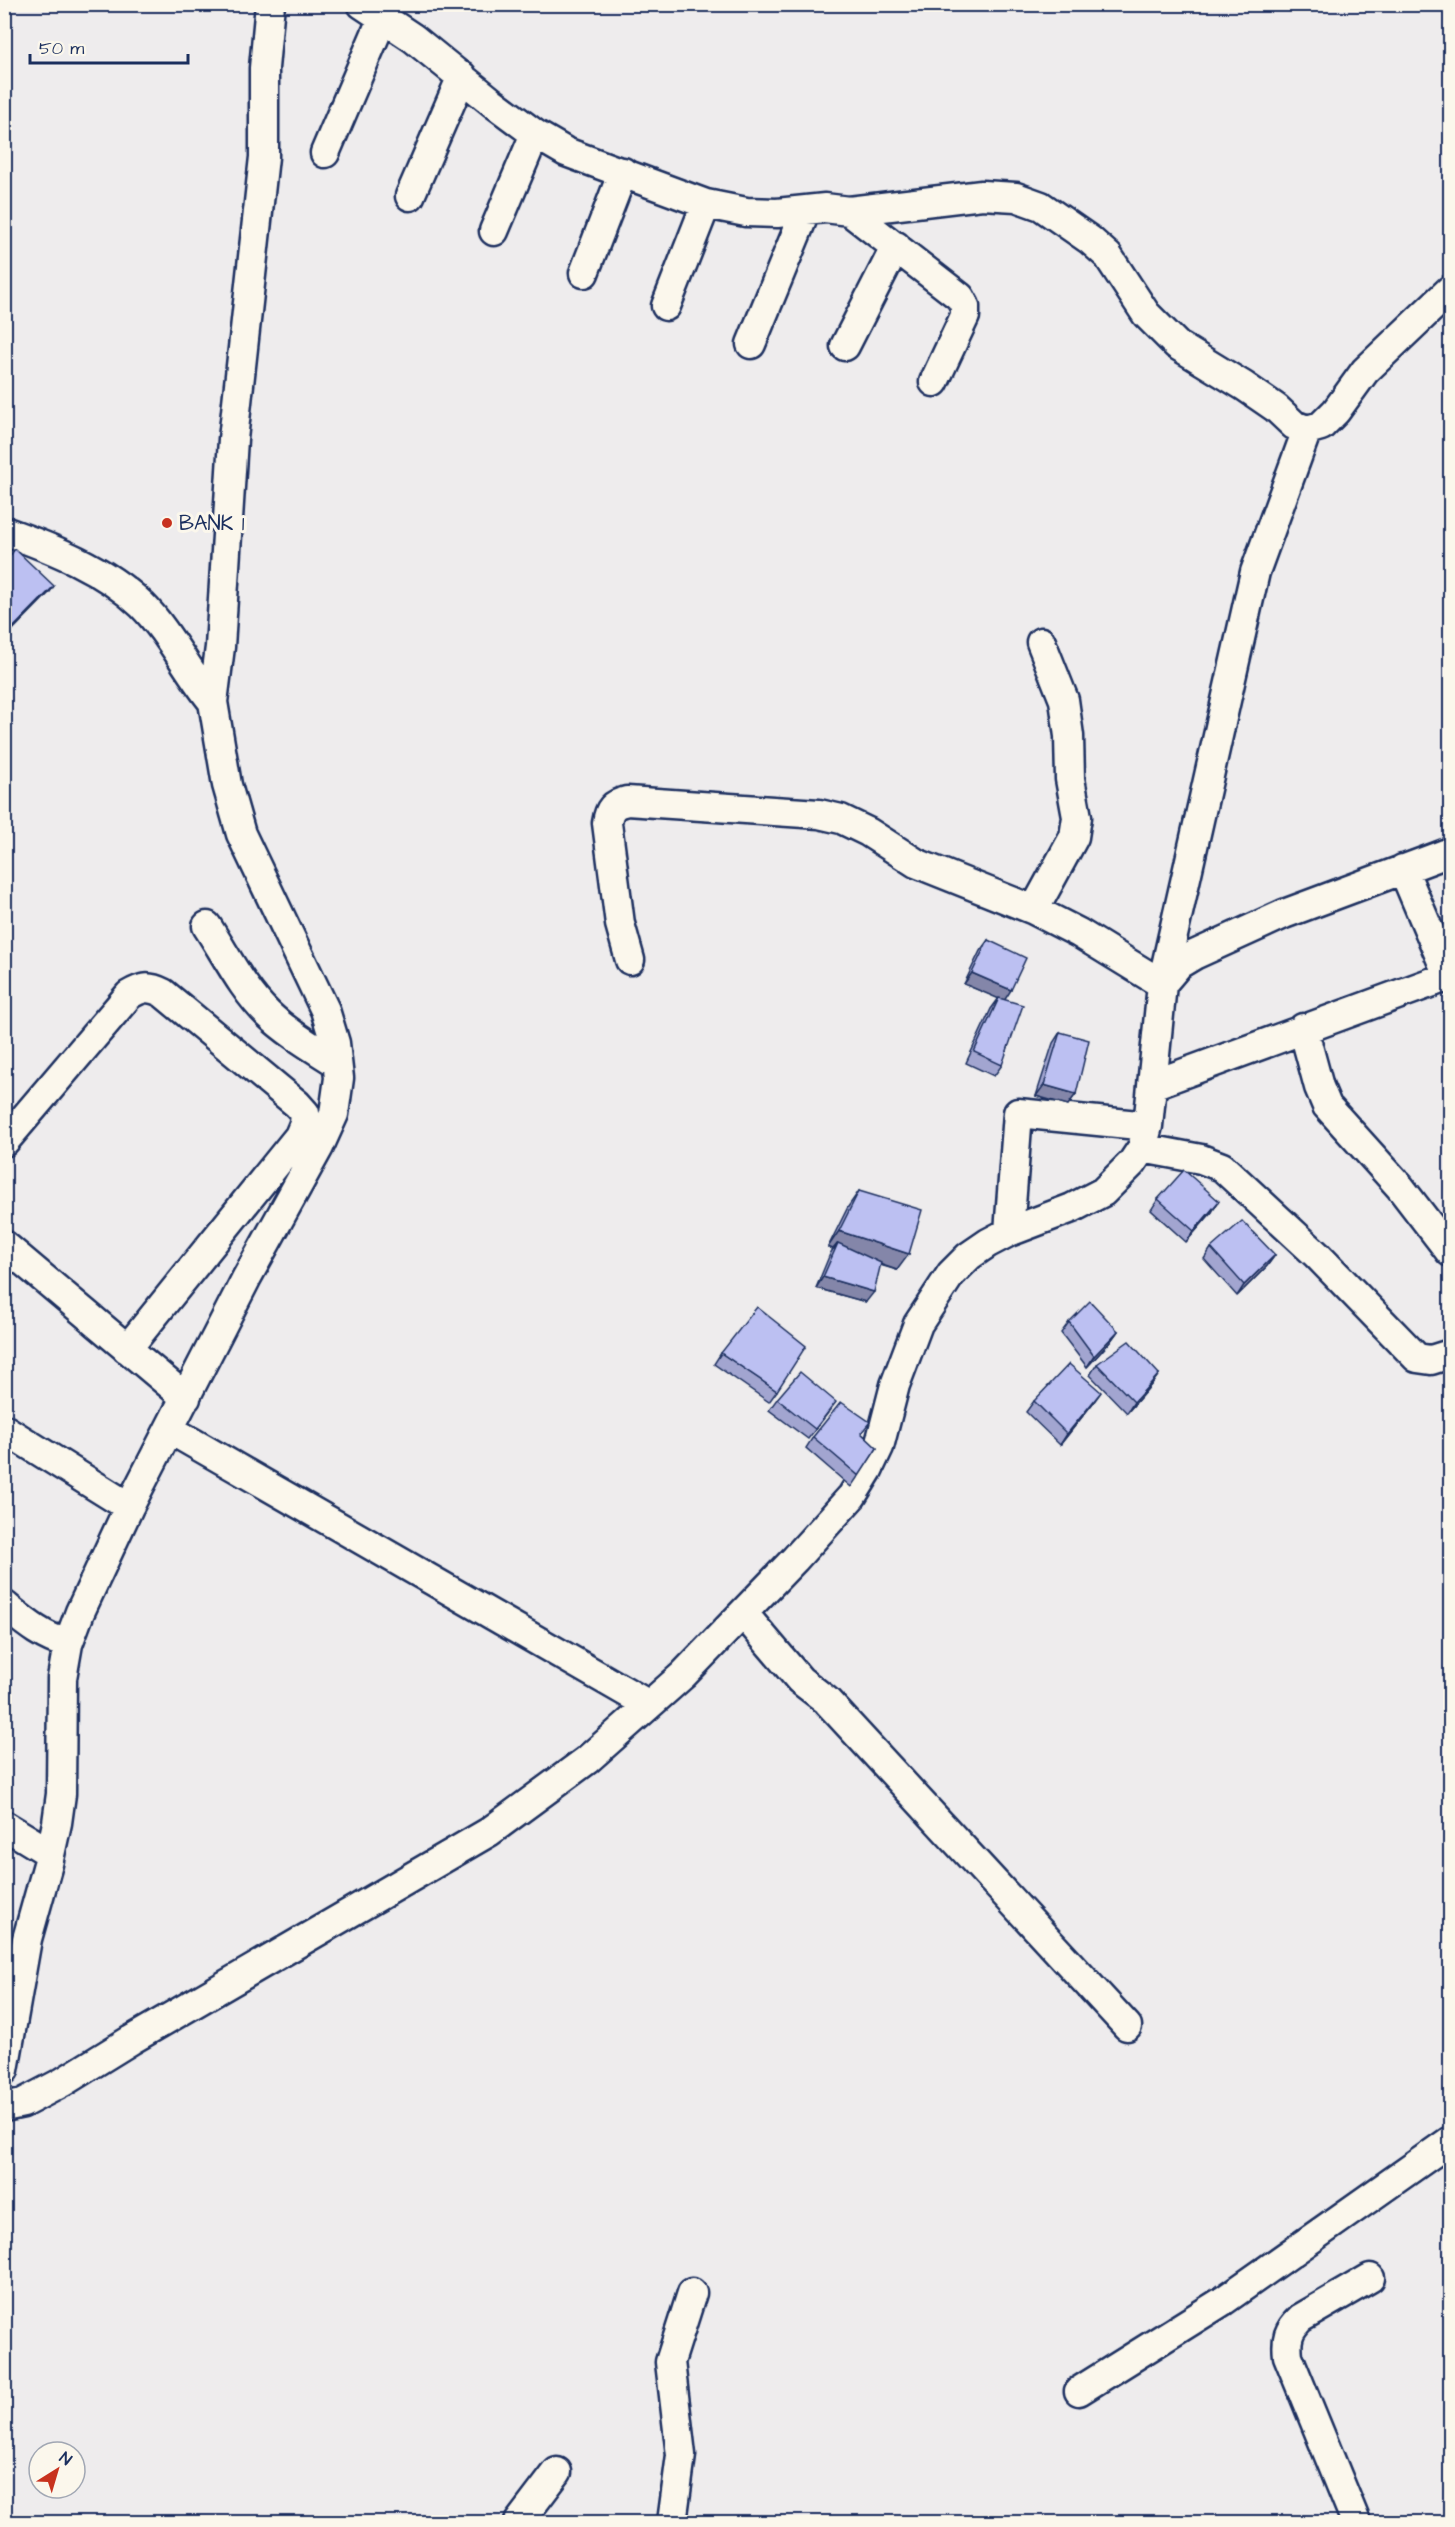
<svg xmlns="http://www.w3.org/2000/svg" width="1455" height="2527" font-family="'Architects Daughter',sans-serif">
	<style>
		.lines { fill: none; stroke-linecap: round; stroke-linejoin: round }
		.minor-casing { stroke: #1b2f5e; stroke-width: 33 }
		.minor { stroke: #fbf7ec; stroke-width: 28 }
		.wall { fill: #a2a5d0; stroke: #1b2f5e; stroke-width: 1.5 }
		.shaded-wall { fill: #8486a9; stroke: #1b2f5e; stroke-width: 1.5 }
		.building { fill: #bcc0f2; stroke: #1b2f5e; stroke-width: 1.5 }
		.poi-dot { fill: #c8321e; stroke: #fbf7ec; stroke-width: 2 }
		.labels { text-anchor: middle; stroke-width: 6; stroke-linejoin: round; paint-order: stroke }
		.poi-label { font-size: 21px; fill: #1b2f5e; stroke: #fbf7ec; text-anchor: start }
	</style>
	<rect width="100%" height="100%" fill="#eeeced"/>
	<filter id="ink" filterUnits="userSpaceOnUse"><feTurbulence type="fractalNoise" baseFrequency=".0167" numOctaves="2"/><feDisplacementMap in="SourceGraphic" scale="12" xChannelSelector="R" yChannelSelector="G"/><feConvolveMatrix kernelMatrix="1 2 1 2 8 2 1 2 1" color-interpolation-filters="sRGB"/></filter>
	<g filter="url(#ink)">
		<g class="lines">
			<g class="minor-casing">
				<path id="minor" d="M362,4L413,38L492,102L535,134L566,152L706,204L746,212L777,213L825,208L849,211L960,297L965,306V316L934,382
					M325,153L383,17
					M410,196L462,76
					M849,211L982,195L1016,197L1041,206L1090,240L1108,256L1146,314L1177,345L1244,386L1276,408L1294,425L1307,430L1321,426L1336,411L1365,371L1450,290
					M494,231L535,134
					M584,273L623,172
					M666,306L706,204
					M751,344L806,210
					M845,346L896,246
					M4,531C54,549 103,568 142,605C169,632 188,672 213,702
					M1403,869L1450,980
					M1034,910L1074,837L1077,817L1070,779L1069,736L1064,700L1041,642
					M207,926C226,955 243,990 268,1014C289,1034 314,1048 337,1063
					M630,960L620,924L607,823C609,809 613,804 627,801L819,814L841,819L868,832L916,863L1034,910L1079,933L1162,984L1255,572L1307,430
					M1303,1028L1319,1087L1327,1106L1400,1187L1450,1252
					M1152,1085L1449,976
					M4,1142L129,995C142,987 149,986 163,993L297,1104L305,1113L304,1124L299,1136L127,1349
					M1142,1148L1201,1159L1222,1167L1317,1255L1417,1358L1431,1360L1450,1354
					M1009,1232L1018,1113L1148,1126
					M4,1245L186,1398
					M4,1429L129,1507
					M169,1429L649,1705
					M4,1605C25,1622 42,1637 68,1644
					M743,1613L800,1680L826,1700L1127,2026
					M4,1825L50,1853
					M4,2070L27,1939L48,1864L57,1823L61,1794L62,1678L68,1644L80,1612L129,1507L247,1277L319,1147L334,1114L339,1078L335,1043L325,1010L241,834L227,785L213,702L220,647L233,439L264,157V68L270,4
					M4,2107L23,2103L63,2082L131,2040L489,1832L587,1760L683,1675L795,1559L852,1496L868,1470L879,1447L895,1385L918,1324L951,1274L969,1256L988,1243L1009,1232L1072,1208L1103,1192L1132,1163L1142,1148L1148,1126L1162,984L1179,964L1194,955L1284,914L1450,852
					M1079,2391L1223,2301L1450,2141
					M519,2522L557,2472
					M672,2522L681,2455L670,2362L692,2293
					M1356,2522L1288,2356C1286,2339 1288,2330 1301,2318L1370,2278"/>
			</g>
			<use href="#minor" class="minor"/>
		</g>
		<path class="wall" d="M988,940L1005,999L1002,1065L994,1076L966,1063L991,1009L999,998L964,984L980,951Z
			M1060,1032L1076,1094L1068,1105L1036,1096L1053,1043Z
			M859,1191L897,1270L880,1265L866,1302L816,1288L830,1254L833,1249L828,1247L848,1207Z
			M1158,1199L1212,1212L1186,1242L1151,1210Z
			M1211,1248L1275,1255L1267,1266L1237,1296L1204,1259Z
			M1069,1322L1118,1331L1110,1342L1087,1367L1061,1333Z
			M721,1353L777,1391L769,1402L714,1364Z
			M1097,1364L1159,1374L1151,1385L1127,1413L1090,1375Z
			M777,1399L828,1413L808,1439L769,1410Z
			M1034,1401L1093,1403L1060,1445L1026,1412Z
			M861,1433L877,1448L851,1487L806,1448L813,1437Z"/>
		<path class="shaded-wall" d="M54,586L50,592L4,639V637Z
			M972,973L1011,990L1004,1001L964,984Z
			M1044,1085L1076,1094L1068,1105L1036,1096Z
			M1219,1201L1212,1212L1186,1242L1194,1231Z
			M839,1231L909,1254L897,1270L835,1249L838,1243L833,1249L828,1247Z
			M1275,1255L1267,1266L1237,1296L1244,1285Z
			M823,1277L874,1292L866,1302L816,1288Z
			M1118,1331L1110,1342L1087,1367L1094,1356Z
			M1159,1374L1151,1385L1127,1413L1134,1402Z
			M1101,1392L1093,1403L1060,1445L1067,1434Z"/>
		<path class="building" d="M15,549L54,586L4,637V561L5,562Z
			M988,940L1026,958L1011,990L972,973Z
			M999,998L1023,1005L1002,1065L974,1052Z
			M1060,1032L1089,1040L1076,1094L1044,1085Z
			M1184,1170L1219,1201L1194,1231L1158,1199Z
			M859,1191L922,1210L909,1254L839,1231Z
			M1242,1221L1275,1255L1244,1285L1211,1248Z
			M838,1243L881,1263L874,1292L823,1277Z
			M1090,1301L1118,1331L1094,1356L1069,1322Z
			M757,1307L806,1346L777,1391L721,1353Z
			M1129,1341L1159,1374L1134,1402L1097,1364Z
			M1069,1364L1101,1392L1067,1434L1034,1401Z
			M800,1372L836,1402L815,1429L777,1399Z
			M841,1402L870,1422L861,1433L877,1448L859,1476L813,1437Z"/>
	</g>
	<circle class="poi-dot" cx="167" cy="523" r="6"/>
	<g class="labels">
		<g class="poi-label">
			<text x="179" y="530">BANK 1</text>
		</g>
	</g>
	<rect width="1455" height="2527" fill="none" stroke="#fbf7ec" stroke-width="24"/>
	<rect x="12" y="12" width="1431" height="2503" fill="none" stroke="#1b2f5e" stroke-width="2" filter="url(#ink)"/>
	<g transform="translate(57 2470) rotate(37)"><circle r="28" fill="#fbf7ec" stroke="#a1a7b3" stroke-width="1.5"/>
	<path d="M0-4.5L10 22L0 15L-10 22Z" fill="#c8321e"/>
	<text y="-9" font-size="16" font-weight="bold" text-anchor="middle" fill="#1b2f5e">N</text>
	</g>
	<path d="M30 54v9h158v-9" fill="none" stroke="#1b2f5e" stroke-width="3"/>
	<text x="39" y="54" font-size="18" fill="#1b2f5e" stroke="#fbf7ec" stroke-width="4.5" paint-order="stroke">50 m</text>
</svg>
